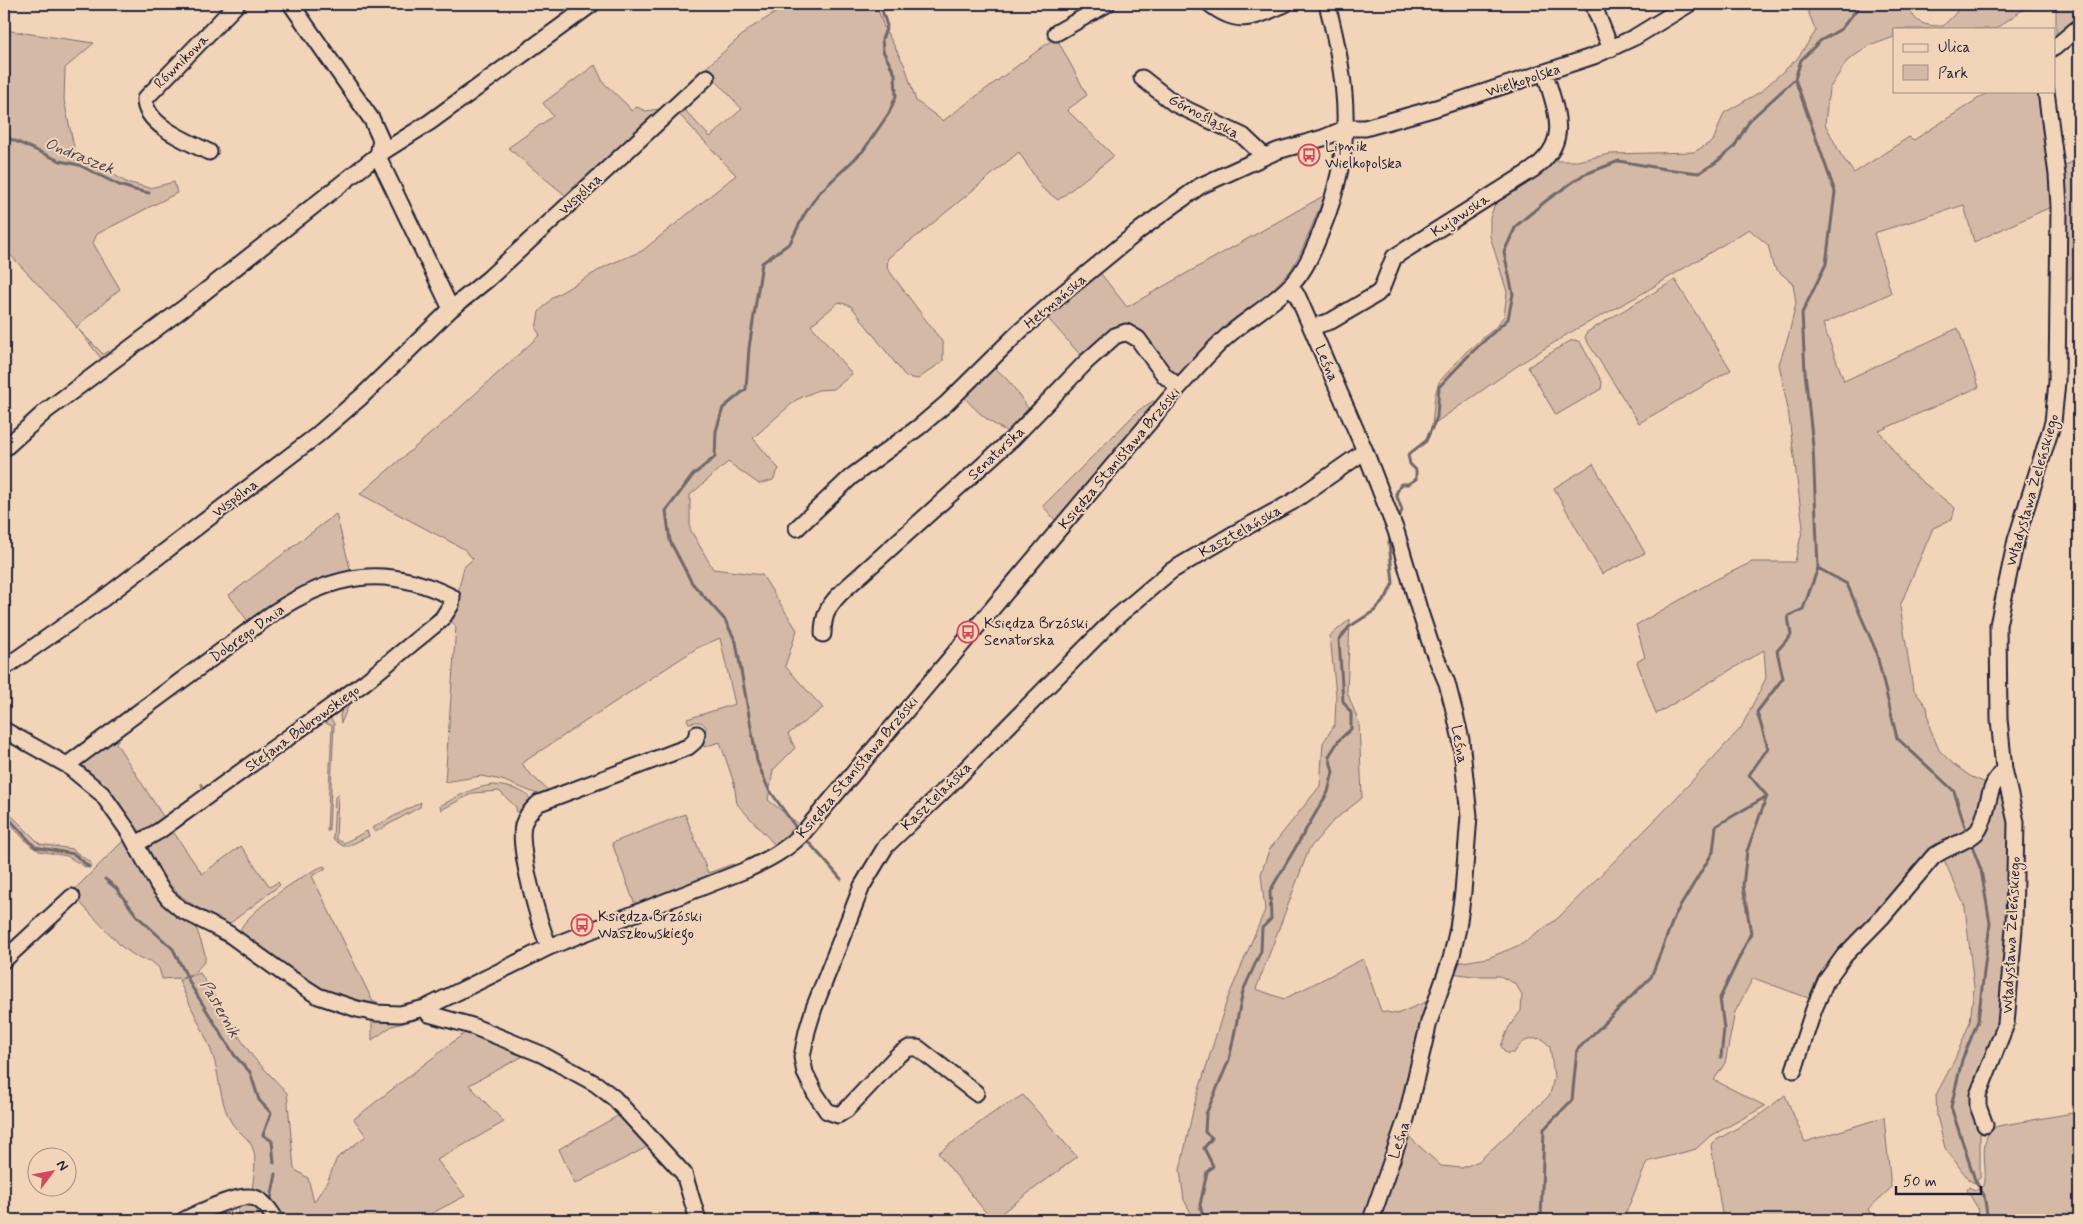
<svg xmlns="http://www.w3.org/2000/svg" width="2083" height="1224" font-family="Mynerve,sans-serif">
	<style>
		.green { fill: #d4baa6; stroke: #7b6e70 }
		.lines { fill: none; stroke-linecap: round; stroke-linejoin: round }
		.stream { stroke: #72676b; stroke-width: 3 }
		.minor-casing { stroke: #22223b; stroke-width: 19 }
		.minor { stroke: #f2d4b8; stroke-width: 15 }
		.labels { text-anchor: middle; stroke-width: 4; stroke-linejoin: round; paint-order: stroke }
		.street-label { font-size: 15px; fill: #22223b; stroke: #f2d4b8 }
		.poi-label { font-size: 15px; fill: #22223b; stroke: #f2d4b8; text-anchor: start }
		.water-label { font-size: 16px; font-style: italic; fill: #4a4453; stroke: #f2d4b8 }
	</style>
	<rect width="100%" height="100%" fill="#f2d4b8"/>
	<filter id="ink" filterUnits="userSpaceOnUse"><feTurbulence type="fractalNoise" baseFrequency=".02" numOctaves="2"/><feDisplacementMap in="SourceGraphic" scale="10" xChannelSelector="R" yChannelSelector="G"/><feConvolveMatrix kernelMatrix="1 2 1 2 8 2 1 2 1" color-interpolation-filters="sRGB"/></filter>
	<g filter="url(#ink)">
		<path class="green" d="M790,4H876L884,27L905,66L916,101L943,121L1056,37L1087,95L1067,110L1114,156L1058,200L1042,188L1019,152L921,233L888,258L887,268L943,343V361L918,379L906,377L851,306L839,302L811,325L852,374L834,389L818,390L796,400L753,438L779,469L773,480L759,484L728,462L690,495V529L713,569L762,575L797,630L785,666L823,708L788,734L795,748L773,770L768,800L799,824L775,845L737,804L734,783L720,742L704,747L703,740L706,727C702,720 696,722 689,723L687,719L735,704L720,638L697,648L522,763L527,771L551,793L542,796L502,780L481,776L445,782L456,626L449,619L350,702L341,723L340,716L343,705L455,604L464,567L473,559L464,549L360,494L442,424L540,335L536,329L539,312L553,297L608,265L642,251L736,175L676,111L681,106L710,137L742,109L709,73L570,199L508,148L553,116L543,103L595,65L603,82L627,105L631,111L637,107L645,111L660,109L749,29Z
			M1805,4H1907C1915,24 1924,26 1943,26L1955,14L1961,4H2031L1995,29H1894V37L1869,46L1847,61L1829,89L1825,124L1841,155L1854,173L1909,137L1914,140L1990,91H2043L2055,205L1974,242L1964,205L1874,233L1891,293L1823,324L1844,381L1958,328L1979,387L1879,431L1909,471L1955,508L1952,519L1933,528L1900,606L1913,689L1927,707L1930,728L1939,750L1952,763L1970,776L1988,784L1973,830L1949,842L1814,1000L1753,978L1735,1012L1725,1063L1714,1080L1765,1106L1709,1137L1696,1149L1647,1162L1623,1220H1375L1406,1134L1441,1166L1462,1168L1479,1161L1550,1095L1554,1077L1550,1047L1543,1039C1529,1037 1521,1041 1514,1053H1506L1501,1046L1509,1027L1521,1011L1522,995L1516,984L1500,976H1473L1452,973L1456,963L1488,958L1522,944L1557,919L1664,811L1741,728L1766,678L1764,650L1656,714L1637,662L1645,657L1636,625L1715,580L1752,562H1795L1803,527L1788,409L1779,364L1789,334L1796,303L1793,284L1773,266L1768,245L1749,229L1638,296L1571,332L1523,362L1432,425L1435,395L1439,382L1466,352L1495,328L1504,316L1507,292L1490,236V218L1496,201L1548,161H1577L1610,154L1694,152L1713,141L1724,113L1760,92L1797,59L1816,31Z
			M2056,4H2079V20L2056,39Z
			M4,30L94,43L65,68L64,100L75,152L126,182L150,188L174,182L177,193L97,234L93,243L120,289L76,327L103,354L108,351L111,355L105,359L100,357L72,321L4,248Z
			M2079,158V273L2066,281L2063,280L2061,168Z
			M1325,195L1301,252L1291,270L1264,298L1213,338L1174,380L1133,331L1084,359L1044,314L1097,269L1127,307Z
			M1675,280L1731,370L1639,423L1585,338L1587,332Z
			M1575,340L1580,342L1602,382L1601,389L1556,415L1528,367L1570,341Z
			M989,366C1005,371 1022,399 1031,413L1012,434C992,425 975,411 961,393Z
			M1153,401L1156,402L1056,521L1043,506L1139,410Z
			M1593,464L1645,553L1602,574L1554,488Z
			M336,514L352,576L250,624L229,595Z
			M386,579C405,582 430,584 446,599L447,608L438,616H431L446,603C441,594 426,589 416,587C405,584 393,581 382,580C347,579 314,594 286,611L128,724L116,743L164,818L202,790L201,783L204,788V794L166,822L162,820L155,824L156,828L140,834L114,795L77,760L275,615C313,591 341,580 386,579Z
			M1350,619L1347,692L1359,723L1362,798L1333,821L1309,849L1256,989L1284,999L1363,959L1381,1011L1397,1014L1433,999L1403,1119L1367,1220H1195L1184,1200L1180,1170L1194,1106L1227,1000L1265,910L1261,874L1269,850L1320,786L1323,743L1335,724L1336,695L1330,636Z
			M326,716L330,717L334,724L329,831H327L332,726L324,722L305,736L302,732Z
			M2003,783L2011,822L2007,988L1993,1049L1980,1126V1178L1974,1183L1969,1180L1945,1148L1937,1116L1936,1095L1955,1059L1970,1022L1974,988L1965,907L1941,853L1966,843L1993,792Z
			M493,785C504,786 528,789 531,802L527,807L517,813L516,807L499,791L473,793L441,810L440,806C457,797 473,787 493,785Z
			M338,794L336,839L344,843L367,831L369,836L348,846H343L333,839L335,797Z
			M421,802L420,807L375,832L372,828Z
			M4,808L40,844L72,849L92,864L87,868L67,856L39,851L31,846L4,818Z
			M685,814L708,873L733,864L735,867L639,904L634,902L612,843Z
			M170,827L202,874L241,846L270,887L278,882L280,885L229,924C183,902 169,892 147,846Z
			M125,839L195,924L205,954V961L194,973L179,978L162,979L159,968L151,961L140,959L122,947L71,893Z
			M324,866L326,868L312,876L373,1002H378V1004C359,1000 340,996 322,988C292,974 266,950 240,931C244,914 307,871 324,866Z
			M200,973L220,1004L231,1025L253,1057L287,1093L294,1169L308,1178L314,1202L328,1180L337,1158L366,1136L354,1119L471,1028L529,1053L469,1085L504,1122L437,1160L465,1196L419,1220H279L252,1191C253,1178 258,1159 252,1146C247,1136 235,1130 230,1120C219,1099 220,1075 212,1053C203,1028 189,1005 179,980Z
			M414,1017L416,1020L392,1026L372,1040V1021L375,1019Z
			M1023,1095L1077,1157L992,1220L938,1153L993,1113Z
			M1785,1095L1805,1142L1884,1117L1891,1188L1868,1209L1874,1220H1723L1711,1145L1713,1142L1760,1115Z
			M2073,1113L2075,1130H2079V1220H1979L1977,1207L1967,1190L1969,1187C1976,1191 1978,1191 1984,1186C1989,1167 1975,1136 1998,1126Z
			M621,1114L651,1145L575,1184L559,1149Z
			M248,1199L272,1220H238V1208L206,1220H192Z"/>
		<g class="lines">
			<path class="stream" d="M4,136L60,161L79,165L119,185L135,190L149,193
				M1398,520L1402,510L1396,494L1401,484H1408L1416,479V470L1410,464L1408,455L1426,441L1437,417L1439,387L1470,354L1508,319L1513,294L1504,252L1516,226L1547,200L1583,175L1619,161L1665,169L1699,173L1715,163L1734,147L1750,120L1795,79L1801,60L1820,41L1841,29L1861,4
				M1818,568L1847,584L1876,651L1897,738L1954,791L1966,830
				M4,813L35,847L74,854L89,867
				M799,832L768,788L757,761L736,642L725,620L692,583L670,541L666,511L693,475L715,457L716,431L723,408L746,389L749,348L762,263L790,243L804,215L818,194L863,151L889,113L896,96L895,74L883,51L882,39L887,26L880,4
				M805,838L841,879
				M1972,846L1981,870L1990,923L1978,1021L1962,1060L1951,1107L1975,1180L1984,1195L1988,1220
				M105,879L116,888L137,916L173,949L192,987L235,1056L250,1072L259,1100L271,1113L263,1135L272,1141L274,1163
				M1721,1057L1724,1029L1720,998L1751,933L1743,886L1747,851L1767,796L1749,775L1768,748L1757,712L1783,678L1777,651L1791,635L1788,616L1803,609L1818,568L1813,446L1805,372L1802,313L1826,264L1835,192L1795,79
				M271,1199L276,1174
				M1204,1220L1200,1205L1207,1172L1213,1166L1204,1148L1212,1138L1205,1132L1206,1114L1229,1060L1243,991L1261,951L1262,928L1271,919L1270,891L1328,792L1333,772L1329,756L1339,740L1351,729V713L1343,701L1339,640L1349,627L1374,611L1386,598L1393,583L1389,542L1392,535
				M1541,1220L1544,1129L1572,1100L1577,1050L1651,977L1675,915L1713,852L1716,826L1767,796"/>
			<g class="minor-casing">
				<path id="minor" d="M291,4L372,120L381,140L378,155
					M1210,4C1239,27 1255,17 1285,4
					M1593,4L1611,49
					M1056,33L1107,4
					M2054,48L2079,27
					M1142,78L1175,104L1243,136L1264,156
					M209,152C189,142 144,125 145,99L237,4
					M1290,286L1298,297L1311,327L1365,451L1396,531L1419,609L1432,648L1447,683L1455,714L1461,740L1469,816L1463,892L1458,928L1451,959L1429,1022L1406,1119L1371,1220
					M451,309L488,279L707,77
					M1311,327L1331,321L1377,294L1381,290L1394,257L1532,170C1572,142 1556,112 1545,73
					M4,449L46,411L193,301L378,155L430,122L592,4
					M797,528L851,477L919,427L946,404L1019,332L1062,294L1140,230L1200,186L1277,151L1323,138L1347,128H1365L1436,108L1594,56L1635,37L1689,4
					M823,634C823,613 830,603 845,589L1012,439L1086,362L1115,336L1126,332L1138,339L1165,376L1179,387
					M4,668L104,598L316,436L361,397L451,309L382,165L378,155
					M4,730L67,765L102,794L129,832L158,885L168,898L182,910L229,934L287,976L318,996L357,1009L376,1013L400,1014L425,1008L549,947L746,870C767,860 787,850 803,833L1179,387C1196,368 1212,349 1231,333C1251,316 1273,304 1291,285C1306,270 1314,249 1322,229C1355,147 1349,87 1327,4
					M67,765L273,613C334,573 385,564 452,597L451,605L442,619L365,682L159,831L136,844
					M549,947C539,923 518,850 523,825C526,815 532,809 539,803L688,747L695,741L697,734
					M4,960L72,897
					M425,1008L429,1014L472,1026L541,1054L596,1084L614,1098L684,1174L698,1220
					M1794,1070L1814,1009L1826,981L1844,956L1882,917L1933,857C1946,846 1972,841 1979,829C1991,808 1984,792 2004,769
					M976,1093L918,1048H909L898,1055L846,1110L838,1115L827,1111L815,1093L805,1073L802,1057L807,1031L814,1008L862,886L886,846L954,781L1112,621L1171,571L1237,532L1292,502L1365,451
					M1985,1125L1978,1106V1095L2006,1024L2014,928L2016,822L2004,769L1999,719L1998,625L2016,540L2053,422L2057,382L2059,206L2057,175L2046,91
					M184,1220C199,1213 238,1192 255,1198C264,1201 271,1212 276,1220"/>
			</g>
			<use href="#minor" class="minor"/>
		</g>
	</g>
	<defs>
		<g id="bus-ring" transform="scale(1.125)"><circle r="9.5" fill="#f2d4b8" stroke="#d1495b" stroke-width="1.5"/><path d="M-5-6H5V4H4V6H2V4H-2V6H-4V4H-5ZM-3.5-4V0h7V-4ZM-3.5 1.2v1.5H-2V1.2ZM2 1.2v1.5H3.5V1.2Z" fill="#d1495b"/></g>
	</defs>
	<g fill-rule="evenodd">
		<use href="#bus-ring" x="1309" y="155"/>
		<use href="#bus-ring" x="968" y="632"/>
		<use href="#bus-ring" x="582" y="925"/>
	</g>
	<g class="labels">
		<g class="street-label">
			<text transform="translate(181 61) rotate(-45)" y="5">Równikowa</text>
			<text transform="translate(1523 80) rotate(-18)" y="5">Wielkopolska</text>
			<text transform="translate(1204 116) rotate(28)" y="5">Górnośląska</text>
			<text transform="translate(580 194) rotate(-43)" y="5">Wspólna</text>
			<text transform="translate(1460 215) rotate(-33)" y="5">Kujawska</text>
			<text transform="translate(1055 301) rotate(-40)" y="5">Hetmańska</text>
			<text transform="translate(1327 363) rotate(67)" y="5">Leśna</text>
			<text transform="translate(996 453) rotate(-43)" y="5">Senatorska</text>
			<text transform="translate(1119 458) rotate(-50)" y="5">Księdza Stanisława Brzóski</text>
			<text transform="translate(2032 490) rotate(-74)" y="5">Władysława Żeleńskiego</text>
			<text transform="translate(235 498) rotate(-37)" y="5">Wspólna</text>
			<text transform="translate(1240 531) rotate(-29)" y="5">Kasztelańska</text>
			<text transform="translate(247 633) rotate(-36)" y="5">Dobrego Dnia</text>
			<text transform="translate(302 728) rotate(-36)" y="5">Stefana Bobrowskiego</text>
			<text transform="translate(1460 744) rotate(80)" y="5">Leśna</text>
			<text transform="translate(857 767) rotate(-50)" y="5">Księdza Stanisława Brzóski</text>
			<text transform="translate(936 796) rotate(-44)" y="5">Kasztelańska</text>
			<text transform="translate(2011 935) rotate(-87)" y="5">Władysława Żeleńskiego</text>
			<text transform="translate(1399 1140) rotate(-72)" y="5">Leśna</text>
		</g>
		<g class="poi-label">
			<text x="1325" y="151">Lipnik<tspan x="1325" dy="17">Wielkopolska</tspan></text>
			<text x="984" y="628">Księdza Brzóski<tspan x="984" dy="17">Senatorska</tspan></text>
			<text x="598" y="921">Księdza Brzóski<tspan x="598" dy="17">Waszkowskiego</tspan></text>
		</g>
		<g class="water-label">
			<text transform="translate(80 155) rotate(22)" y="6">Ondraszek</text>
			<text transform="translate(221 1008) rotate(60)" y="6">Pasternik</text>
		</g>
	</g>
	<rect width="2083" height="1224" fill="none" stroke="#f2d4b8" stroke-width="20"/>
	<rect x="10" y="10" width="2063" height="1204" fill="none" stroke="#22223b" stroke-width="2" filter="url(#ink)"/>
	<rect x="1893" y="28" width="162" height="65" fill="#f2d4b8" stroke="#9f8d86"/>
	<rect x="1903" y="44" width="25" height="8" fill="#f2d4b8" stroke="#9f8d86"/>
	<text x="1938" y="52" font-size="15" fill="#22223b">Ulica</text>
	<rect x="1903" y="65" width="25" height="15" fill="#d4baa6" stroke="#9f8d86"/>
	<text x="1938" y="78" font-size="15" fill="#22223b">Park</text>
	<g transform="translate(52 1172) rotate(58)"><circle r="24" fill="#f2d4b8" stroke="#9f8d86"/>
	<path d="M0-4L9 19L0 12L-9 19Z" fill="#d1495b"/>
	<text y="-8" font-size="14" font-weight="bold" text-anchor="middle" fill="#22223b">N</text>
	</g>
	<path d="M1896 1186v8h85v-8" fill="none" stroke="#22223b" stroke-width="2.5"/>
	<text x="1903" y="1186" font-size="15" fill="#22223b" stroke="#f2d4b8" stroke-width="4" paint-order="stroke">50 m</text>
</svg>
